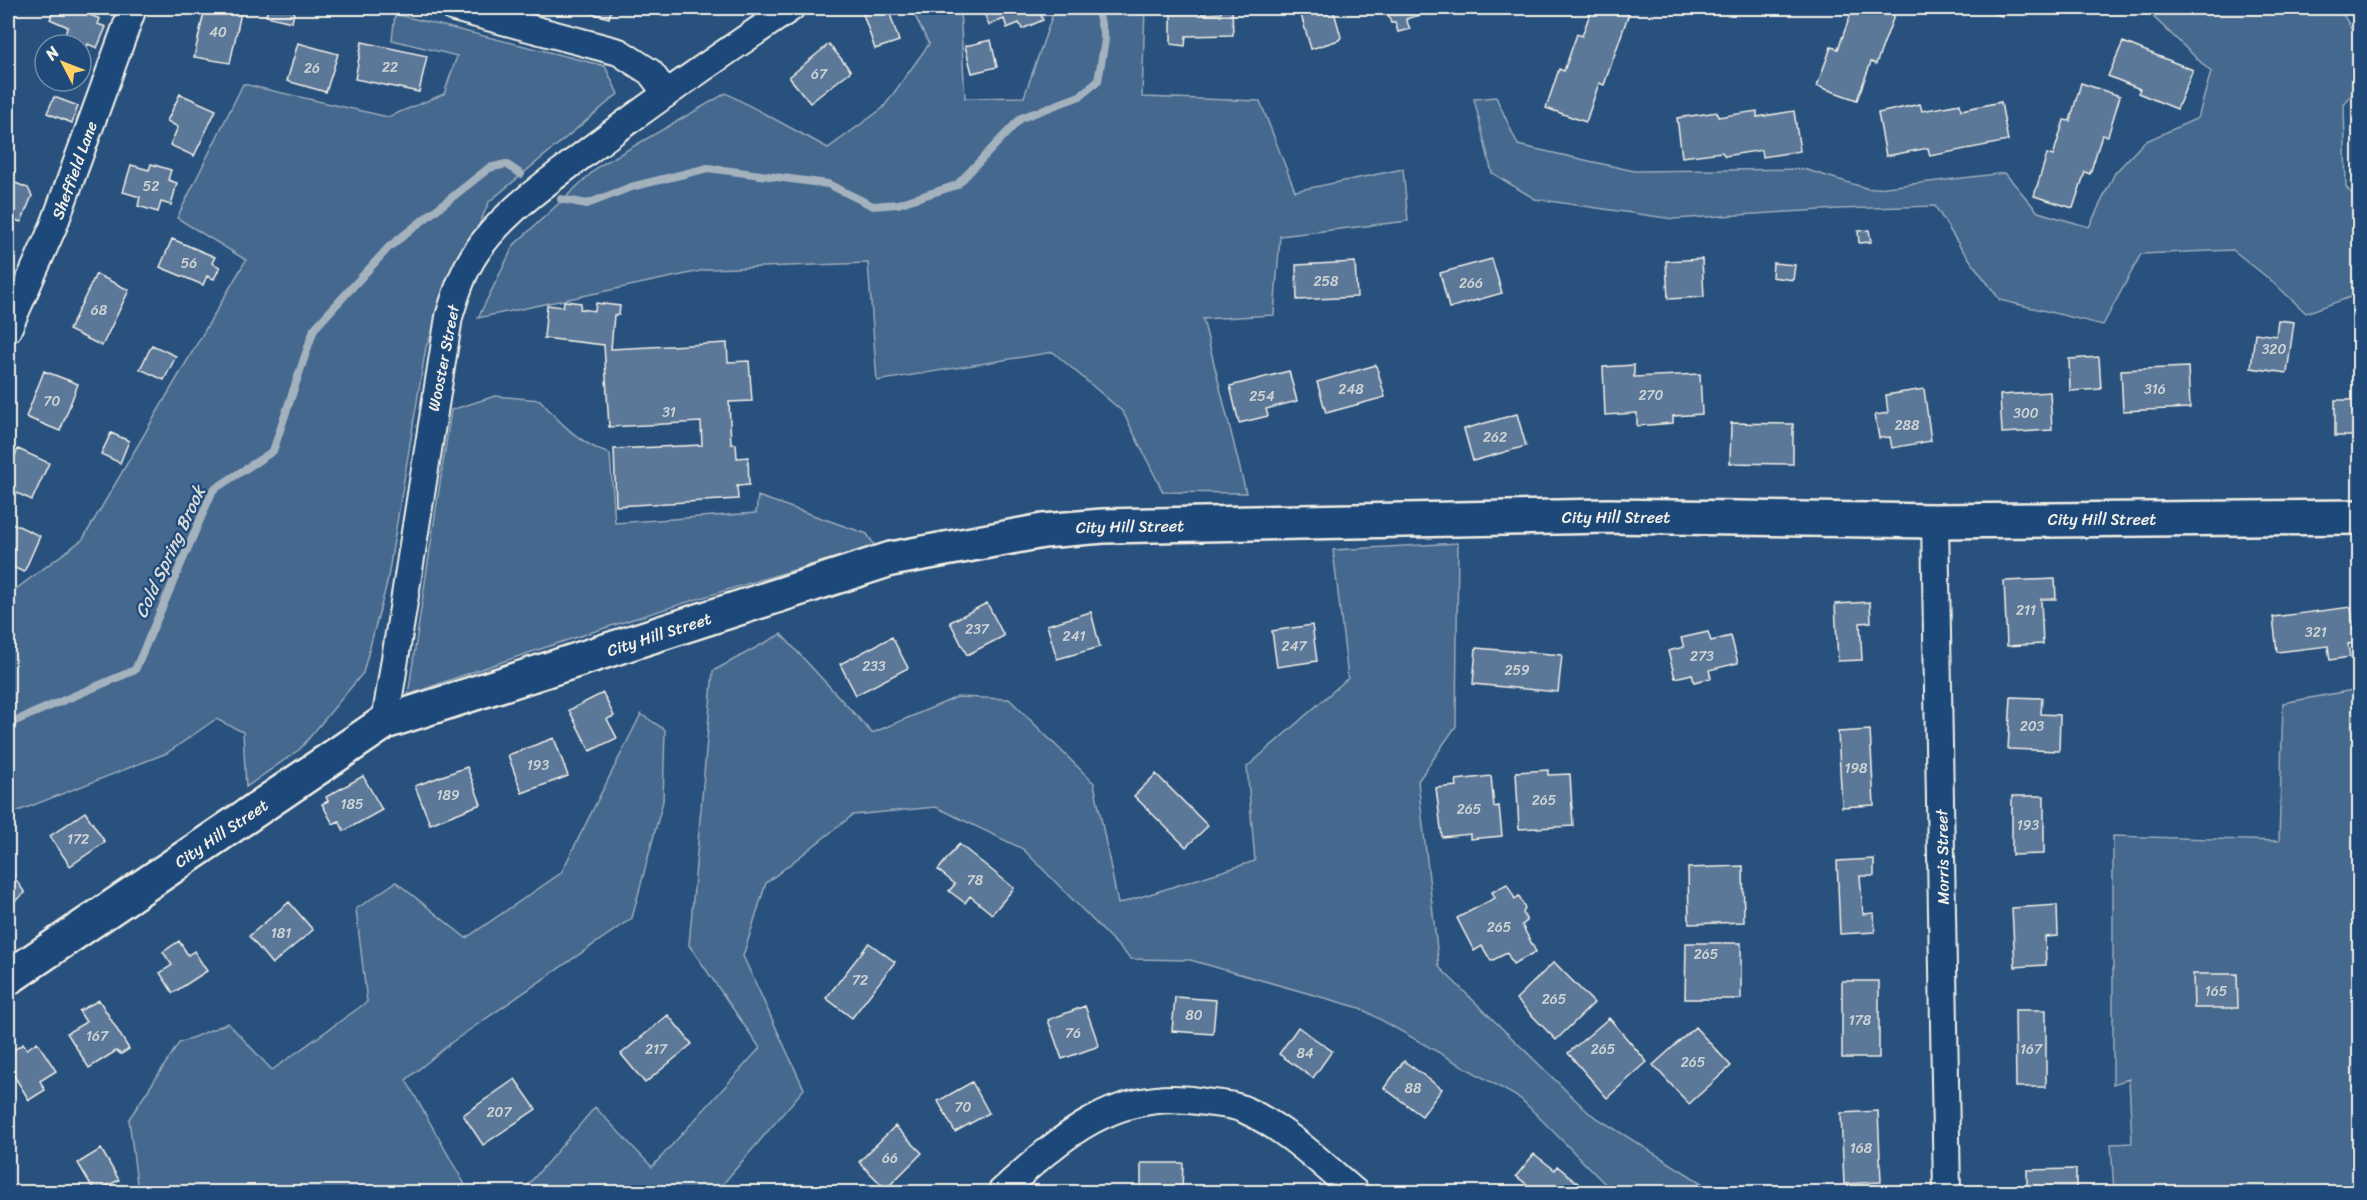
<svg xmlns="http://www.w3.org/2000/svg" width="2367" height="1200" font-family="Sriracha,sans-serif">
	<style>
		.green { fill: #45688e; stroke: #9cacbb; stroke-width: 1.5 }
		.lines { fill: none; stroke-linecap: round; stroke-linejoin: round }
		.stream { stroke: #a4b2be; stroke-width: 8 }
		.building { fill: #5b7899; stroke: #f4f1e8; stroke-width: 1.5 }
		.street-casing { stroke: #f4f1e8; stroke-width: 30 }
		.secondary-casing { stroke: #f4f1e8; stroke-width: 38 }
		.street { stroke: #1f4a7a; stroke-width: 26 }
		.secondary { stroke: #1f4a7a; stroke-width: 33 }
		.labels { text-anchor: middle; stroke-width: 4.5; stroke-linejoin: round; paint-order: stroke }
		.number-label { font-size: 14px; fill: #ced3d4 }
		.street-label { font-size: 16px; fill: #f4f1e8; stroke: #1f4a7a }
		.water-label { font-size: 18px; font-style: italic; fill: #d9dcda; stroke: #1f4a7a }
	</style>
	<rect width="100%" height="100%" fill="#28517e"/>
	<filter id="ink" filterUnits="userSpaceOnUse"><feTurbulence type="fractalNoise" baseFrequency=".0167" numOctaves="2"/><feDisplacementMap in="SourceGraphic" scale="12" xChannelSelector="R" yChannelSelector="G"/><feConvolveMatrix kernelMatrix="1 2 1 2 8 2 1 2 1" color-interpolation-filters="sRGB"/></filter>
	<g filter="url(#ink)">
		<path class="green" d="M911,8H957L960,10L965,98L1024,97L1055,8H1145L1142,97L1260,101L1295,191L1403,169L1408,221L1280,236L1274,315L1203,319L1246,493L1163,492L1123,412L1053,352L877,381L868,263L710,269L478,318L514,245L599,166L726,93L828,148L883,108L929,44Z
			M2144,8H2339L2360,42L2359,84L2344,105L2346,187L2359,202V294L2306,313L2273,282L2233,250L2141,254L2103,325L2000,300L1961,248L1935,206L1838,209L1673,219L1535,199L1492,173L1474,99L1496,97L1518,145L1634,171L1804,169L1869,189L2005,173L2038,212L2089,227L2115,173L2144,142L2198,118L2211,72Z
			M395,14L605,66L618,94L489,202L426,347L387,583L363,673L300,749L246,787L243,732L216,719L167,753L8,815V595L83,539L246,260L177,218L243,84L388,117L444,94L457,56L392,40Z
			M495,396L540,400C560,423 580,444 610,454L615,523L756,513L758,496L867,534L875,546C718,592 562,639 408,695L451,410Z
			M1458,543L1456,726L1418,781L1439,967L1589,1113L1716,1192H1609L1610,1189L1521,1099L1360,1008L1190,960L1131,959L1023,849L936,807L853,815L766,883L743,956L804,1089L716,1192H522L595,1107L652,1167L760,1048L689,945L713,671L781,634L872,733L957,697L1009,699L1094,783L1118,904L1255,861L1247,767L1348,678L1333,550Z
			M2359,689V1192H2114L2111,1144L2132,1143L2129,1079L2113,1084V836L2279,841L2283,703Z
			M641,714L665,730L663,801L632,918L452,1042L406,1080L469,1192H138L129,1119L179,1043L228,1023L272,1070L367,1002L356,909L396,882L466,938L561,873Z"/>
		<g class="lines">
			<path class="stream" d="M561,199L587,204L631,187L708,168L828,184L873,206L898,204L957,185L1021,118L1080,96L1098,81L1105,40L1097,8
				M8,724L135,670L213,490L273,451L314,329L389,247L489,168L506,164L521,174"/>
		</g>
		<path class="building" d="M55,8L74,13L76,9L100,19L98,24L106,27L97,48L88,44L85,52L81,51V45L61,43L68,27L50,19Z
			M205,8H242L230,63L194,57Z
			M268,8H295L292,22L266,16Z
			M574,8H612L609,18Z
			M861,8H888L899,41L875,49Z
			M982,8H1038L1043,20L1022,29L1019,23L1007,28L1004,19L989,25Z
			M1171,8H1201L1202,14L1221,13L1222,8H1232L1233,35L1186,36L1185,46L1171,44Z
			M1299,8H1333L1341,37L1339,40L1311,49Z
			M1386,8H1418L1420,15L1406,19L1410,29L1398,32L1395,22L1391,23Z
			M1592,8H1639L1637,12L1630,10L1604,85L1599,83L1586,122L1546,108L1559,69L1564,71L1577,34L1582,36Z
			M1853,8H1897L1876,64L1871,62L1857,100L1817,86L1831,47L1838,49Z
			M1979,8H2005L2002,16Z
			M991,40L997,67L972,73L965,46Z
			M362,42L427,56L419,92L355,79Z
			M2123,42L2193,70L2177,109L2138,93L2140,89L2108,76Z
			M298,43L338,54L326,92L287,81Z
			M829,44L851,71L810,103L789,77Z
			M2081,83L2120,96L2108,136L2102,135L2090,174L2085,172L2073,208L2034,196L2047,154L2053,156L2064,120L2070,121Z
			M180,94L216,110L194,156L170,145L178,127L167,121Z
			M54,97L78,106L72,123L47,113Z
			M2001,102L2008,141L1930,156L1928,148L1886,156L1878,113L1920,104L1922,111L1960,104L1961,110Z
			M1757,111V117L1794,111L1800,151L1763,157L1762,150L1725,156L1722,152L1682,157L1677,118L1717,112L1718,117Z
			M151,164L171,170L168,180L177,183L171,205L161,202L158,212L138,206L140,197L123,192L131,165L149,170Z
			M8,180L28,188L32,196L21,222L12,219L8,229Z
			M1869,230L1871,242L1859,243L1858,231Z
			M172,239L215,257L212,263L220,267L214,279L207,276L203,285L160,267Z
			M1492,259L1502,293L1449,308L1440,273Z
			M1702,259L1704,297L1668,299L1666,261Z
			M1355,262L1357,297L1297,300L1296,265Z
			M1773,263L1795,265L1793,280L1772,277Z
			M96,274L129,290L102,346L69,330Z
			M564,301L581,303L580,309L595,311L596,303L620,306L619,315H614L611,349L727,343L728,362L749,361L752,401L729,402L731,444H736L737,458L748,457L749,485L737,486L738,499L616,506L614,449L702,445L701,422L609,427L604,345L544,338L547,305L563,307Z
			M2278,320L2294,322L2287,373L2251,368L2255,333L2276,336Z
			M152,345L176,356L164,380L140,369Z
			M2099,357L2101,389L2070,391L2069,359Z
			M1376,365L1385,397L1326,413L1317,382Z
			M1634,365V377L1700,374L1702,414L1673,416V423L1637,426V413L1605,415L1603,367Z
			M2188,367L2190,408L2123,411L2121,370Z
			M44,371L78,384L60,431L26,417Z
			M1289,371L1297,401L1266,409L1268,416L1239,423L1230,386Z
			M1924,389L1931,441L1892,448L1890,437L1879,438L1875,415L1888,413L1886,395Z
			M2050,392L2052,430L2002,433L2000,395Z
			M2335,400H2360V436H2335Z
			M1517,414L1526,446L1473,461L1464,429Z
			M1731,423L1793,424V464L1730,463Z
			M111,433L129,441L120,463L101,454Z
			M18,449L49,463L32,500L8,489V471Z
			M8,521L40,536L24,572L8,565Z
			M2055,579L2056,599H2041L2043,644L2007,646L2004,581Z
			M1870,602L1871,622L1860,623L1862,660L1838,661L1835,604Z
			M987,603L1004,636L967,655L950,622Z
			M2351,607L2355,643L2348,644L2350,657L2330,660L2328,646L2277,652L2273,617Z
			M1091,612L1100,647L1057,659L1047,625Z
			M1312,625L1317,661L1277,667L1272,631Z
			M1708,632L1711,641L1731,636L1738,663L1709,670L1711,678L1694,682L1692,674L1675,678L1668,651L1684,647L1681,638Z
			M892,637L908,668L856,695L840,664Z
			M1476,648L1562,655L1558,692L1473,684Z
			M603,693L614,716L607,719L617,738L590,751L569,710Z
			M2011,697L2042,698L2041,714L2060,715L2059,751L2008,749Z
			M1870,730L1874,805L1842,807L1838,732Z
			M554,738L568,776L522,793L508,755Z
			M467,767L481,804L430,824L415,786Z
			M1548,770V775L1570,774L1573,826L1519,829L1516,772Z
			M1156,774L1208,826L1186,847L1134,796Z
			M363,776L382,810L344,831L339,821L333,824L322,804L328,801L326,797Z
			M1491,776L1494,807L1499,806L1502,836L1470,839V834L1442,837L1436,788L1457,786L1456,780Z
			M2012,796H2044V854L2012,855Z
			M85,812L105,842L70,866L50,836Z
			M959,844L1014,888L992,914L970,896L965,903L949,891L955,884L938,870Z
			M1874,859V876H1860L1863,914L1874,913L1875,932L1840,934L1837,861Z
			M1743,866L1744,922L1689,924L1688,868Z
			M8,868L25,893L8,906Z
			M1507,884L1515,899L1519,896L1525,908L1523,913L1527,921L1522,925L1536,952L1513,964L1507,953L1491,961L1482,946L1474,951L1457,918L1495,898L1492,892Z
			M289,902L313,930L272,964L249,936Z
			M2057,905L2058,936L2045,937L2046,965L2015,967L2012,908Z
			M179,941L188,955L194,951L207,971L173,993L160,973L172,965L163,952Z
			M869,943L895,962L852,1018L826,998Z
			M1686,943H1741V999H1685Z
			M1554,962L1594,1003L1556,1040L1516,999Z
			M2193,974H2237L2238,1008H2194Z
			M1842,981H1879V1058H1842Z
			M1175,997L1216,1000L1213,1034L1172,1031Z
			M99,1000L129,1049L121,1054L116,1051L89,1068L67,1033L86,1022L79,1011Z
			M1085,1006L1099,1046L1062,1059L1048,1020Z
			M2015,1010H2046V1087H2016Z
			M668,1015L692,1044L645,1083L621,1054Z
			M1609,1018L1647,1062L1607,1098L1568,1053Z
			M1298,1027L1332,1051L1313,1078L1279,1054Z
			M1695,1027L1731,1066L1689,1104L1653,1065Z
			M37,1042L56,1071L40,1081L45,1090L29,1100L8,1066V1054L23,1044L27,1049Z
			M1404,1061L1442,1089L1422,1116L1384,1088Z
			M515,1079L536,1109L483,1145L463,1115Z
			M972,1082L989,1113L955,1132L938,1101Z
			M1878,1111L1881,1182L1844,1184L1841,1113Z
			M895,1126L922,1153L886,1189L859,1162Z
			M101,1149L119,1180L95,1192L78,1163Z
			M1534,1154L1555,1170L1557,1166L1585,1189L1582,1192H1537L1516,1176Z
			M1141,1163H1183L1182,1192H1141Z
			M2076,1169V1192H2036V1188H2027V1170Z"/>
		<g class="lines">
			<g class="street-casing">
				<path id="street" d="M454,8L619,52L650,72L666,93
					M8,329L54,225L133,8
					M1935,521L1947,1192
					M385,722L449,317C456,294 462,274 475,254C500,216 540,188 575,161C645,107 718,57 791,8
					M1001,1192C1061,1137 1116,1086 1205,1102C1218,1104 1234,1104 1245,1110C1287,1129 1321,1163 1355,1192"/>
			</g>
			<g class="secondary-casing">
				<path id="secondary" d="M8,978L385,722L891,559L1043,531L1103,526L1608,516L1935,521L2360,517"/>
			</g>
			<use href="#street" class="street"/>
			<use href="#secondary" class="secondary"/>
		</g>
	</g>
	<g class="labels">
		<g class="number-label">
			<text x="218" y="37">40</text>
			<text x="390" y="72">22</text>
			<text x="312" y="73">26</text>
			<text x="819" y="79">67</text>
			<text x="151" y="191">52</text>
			<text x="189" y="268">56</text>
			<text x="1326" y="286">258</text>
			<text x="1471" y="288">266</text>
			<text x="99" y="315">68</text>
			<text x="2274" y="354">320</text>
			<text x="1351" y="394">248</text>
			<text x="2155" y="394">316</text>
			<text x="1651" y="400">270</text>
			<text x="1262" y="401">254</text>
			<text x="52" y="406">70</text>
			<text x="669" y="417">31</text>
			<text x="2026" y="418">300</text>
			<text x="1907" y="430">288</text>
			<text x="1495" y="442">262</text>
			<text x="2026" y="615">211</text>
			<text x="977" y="634">237</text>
			<text x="2316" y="637">321</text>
			<text x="1074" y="641">241</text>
			<text x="1294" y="651">247</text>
			<text x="1702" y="661">273</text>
			<text x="874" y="671">233</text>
			<text x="1517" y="675">259</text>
			<text x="2032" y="731">203</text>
			<text x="538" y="770">193</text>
			<text x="1856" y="773">198</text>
			<text x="448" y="800">189</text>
			<text x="1544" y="805">265</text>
			<text x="352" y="809">185</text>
			<text x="1469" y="814">265</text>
			<text x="2028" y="830">193</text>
			<text x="78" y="844">172</text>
			<text x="975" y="885">78</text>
			<text x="1499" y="932">265</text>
			<text x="281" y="938">181</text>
			<text x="1706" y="959">265</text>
			<text x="860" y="985">72</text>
			<text x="2216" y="996">165</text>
			<text x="1554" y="1004">265</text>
			<text x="1194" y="1020">80</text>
			<text x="1860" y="1025">178</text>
			<text x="1073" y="1038">76</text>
			<text x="97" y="1041">167</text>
			<text x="656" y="1054">217</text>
			<text x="1603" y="1054">265</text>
			<text x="2031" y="1054">167</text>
			<text x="1305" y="1058">84</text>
			<text x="1693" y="1067">265</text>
			<text x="1413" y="1093">88</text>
			<text x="963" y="1112">70</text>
			<text x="499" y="1117">207</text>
			<text x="1861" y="1153">168</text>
			<text x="890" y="1163">66</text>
		</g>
		<g class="street-label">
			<text transform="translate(74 170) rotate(-70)" y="6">Sheffield Lane</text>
			<text transform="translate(443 358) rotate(-79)" y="6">Wooster Street</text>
			<text x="1616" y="523">City Hill Street</text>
			<text x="2102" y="525">City Hill Street</text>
			<text transform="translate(1130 526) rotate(-1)" y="6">City Hill Street</text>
			<text transform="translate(659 634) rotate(-18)" y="6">City Hill Street</text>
			<text transform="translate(221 833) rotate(-34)" y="6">City Hill Street</text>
			<text transform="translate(1942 857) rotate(-91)" y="6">Morris Street</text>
		</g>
		<g class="water-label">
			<text transform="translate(170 552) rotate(-65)" y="6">Cold Spring Brook</text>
		</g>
	</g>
	<rect width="2367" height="1200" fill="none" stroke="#1f4a7a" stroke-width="30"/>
	<rect x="15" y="15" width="2337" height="1170" fill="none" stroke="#f4f1e8" stroke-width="2" filter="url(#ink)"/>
	<g transform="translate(63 63) rotate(312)"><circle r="28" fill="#1f4a7a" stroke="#748da6" stroke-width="1.5"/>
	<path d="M0-4.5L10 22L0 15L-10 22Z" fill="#ffd166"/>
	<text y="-9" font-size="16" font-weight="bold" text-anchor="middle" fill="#f4f1e8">N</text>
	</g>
</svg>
